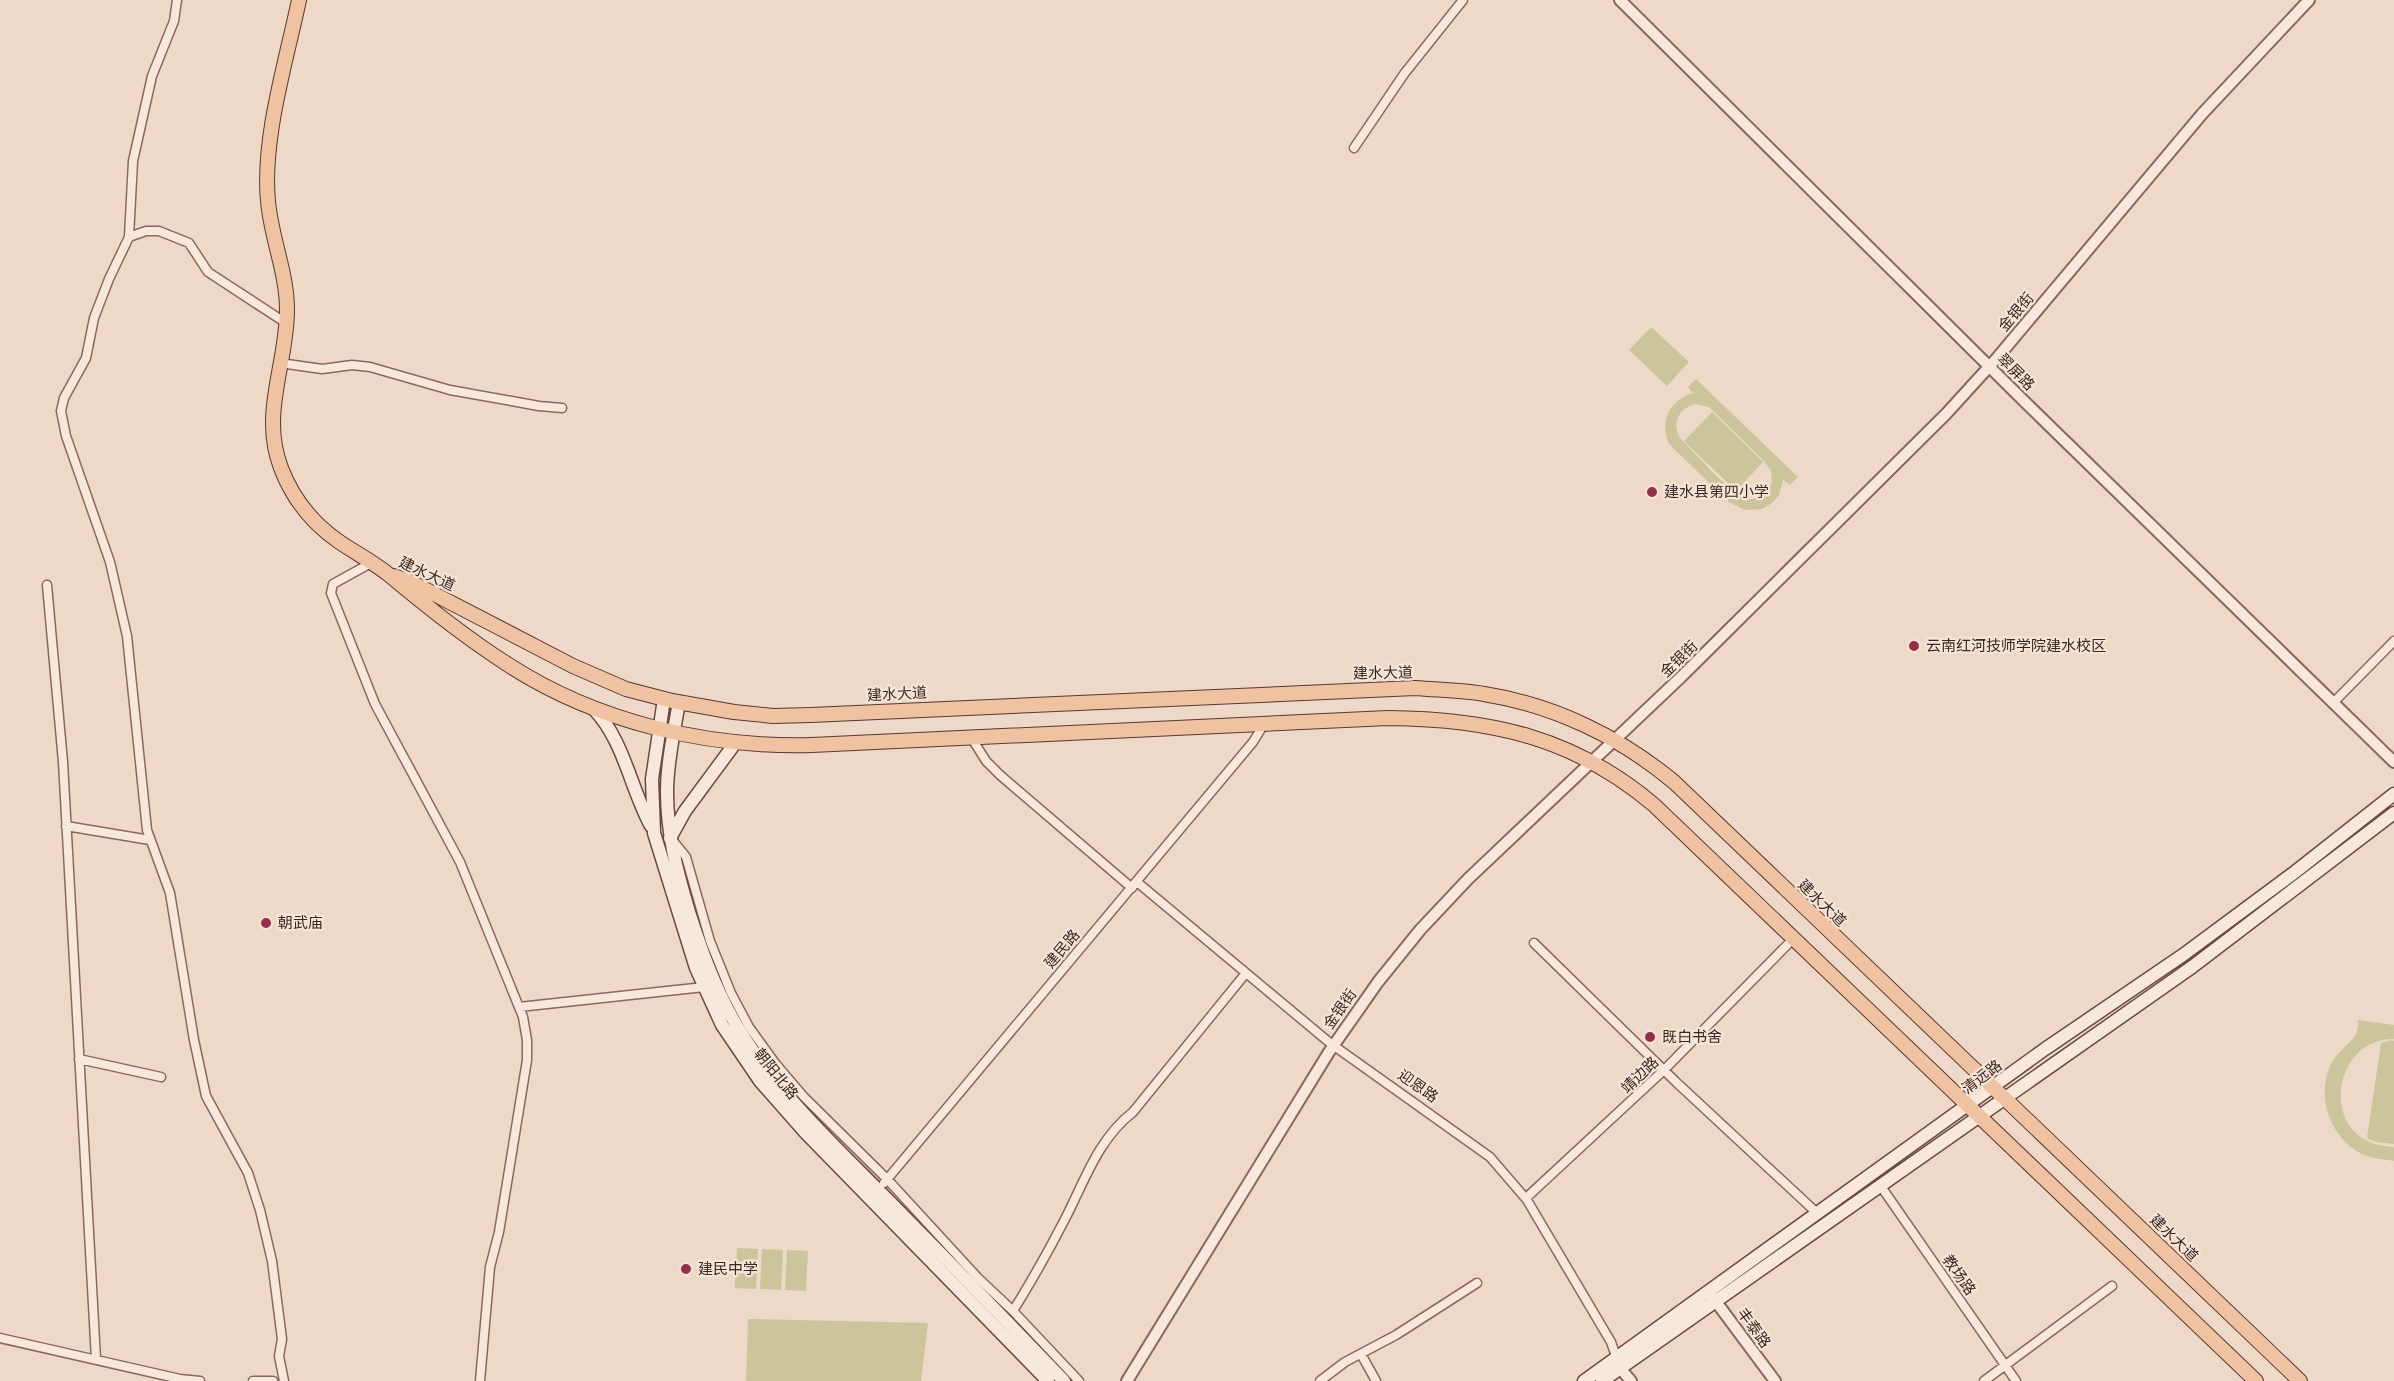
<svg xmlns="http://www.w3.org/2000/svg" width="2394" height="1381" font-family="Lora,'Noto Sans SC',serif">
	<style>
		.green { fill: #ccc59b; fill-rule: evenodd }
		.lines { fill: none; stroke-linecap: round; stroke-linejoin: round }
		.minor-casing { stroke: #89695d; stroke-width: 11 }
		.tertiary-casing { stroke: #89695d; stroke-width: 14 }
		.secondary-casing { stroke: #6b4a40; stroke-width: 15 }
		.primary-casing { stroke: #573931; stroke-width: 16 }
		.minor { stroke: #f8e8db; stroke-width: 8 }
		.tertiary { stroke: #f8e8db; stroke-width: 10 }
		.secondary { stroke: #f8e8db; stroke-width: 12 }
		.primary { stroke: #efc3a1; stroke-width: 14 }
		.poi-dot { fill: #972e4a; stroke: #f5e5d7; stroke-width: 2 }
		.labels { text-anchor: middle; stroke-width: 4.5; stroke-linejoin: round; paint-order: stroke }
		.street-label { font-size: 15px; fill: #3a2620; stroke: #f5e5d7 }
		.poi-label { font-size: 15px; fill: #3a2620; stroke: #f5e5d7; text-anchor: start }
	</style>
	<rect width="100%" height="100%" fill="#eed8c7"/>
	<path class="green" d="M1651,327L1689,362L1667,386L1629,350Z
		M1696,379L1798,477L1790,485L1783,480L1779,495L1772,503L1762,509L1745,510L1729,502L1669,444C1659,421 1670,400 1693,393L1688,387ZM1695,404L1709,407L1765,462L1771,471L1772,482C1767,494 1755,503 1742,497C1728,490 1693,451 1680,438C1672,423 1678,409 1695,404Z
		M1712,412L1763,462L1736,491L1684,441Z
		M2358,1020L2394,1025V1039C2336,1038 2319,1126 2375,1144C2381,1146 2388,1146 2394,1147V1161C2383,1159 2372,1159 2362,1154C2329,1137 2315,1095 2332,1062C2338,1051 2353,1041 2356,1034C2358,1031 2358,1024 2358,1020Z
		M2391,1040L2394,1041V1144L2376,1142L2367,1138L2381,1043Z
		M737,1248L758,1249L756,1289L735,1288Z
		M762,1249L783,1250L781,1290L760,1289Z
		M787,1250L808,1251L806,1291L785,1290Z
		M748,1319L928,1323L921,1381H746Z"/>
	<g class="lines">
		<g class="minor-casing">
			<path id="minor" d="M177,0L174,21L152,76L133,161L129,237L109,279L94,318L86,358L64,398L61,411L66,436L110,562L127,636L147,830L170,893L194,1040L206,1096L248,1173L260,1210L272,1261L282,1339L279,1356L284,1381
				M1354,148L1404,74L1463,0
				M129,237L146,231H159L189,243L208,272L286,323
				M280,363L322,369L352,365L370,367L450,390L539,406L562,408
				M371,563L333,584L331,593L375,704L460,862L523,1017L527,1040V1060L499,1232L490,1267L480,1381
				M47,585L63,762L96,1359
				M2333,703L2394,641
				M971,737L986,761L1000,775L1132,888
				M66,826L150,840
				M674,842L686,857L710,941L731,993L749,1027L775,1063L804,1097L887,1179L978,1278L1013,1311L1079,1381
				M1137,882L1330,1043L1490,1157L1527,1200L1611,1342L1618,1362
				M1534,943L1676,1082L1818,1214
				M519,1007L704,987
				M79,1059L161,1077
				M884,1183L1253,742L1264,724
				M1880,1185L2016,1381
				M1526,1198L1664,1070L1793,939
				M1013,1311C1031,1282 1048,1252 1064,1221C1084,1183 1097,1140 1133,1112L1246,973
				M0,1338L180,1379L200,1381
				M1361,1354L1376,1381
				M253,1381H273
				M1320,1381L1345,1362L1396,1335L1477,1283
				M1984,1381L2112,1286"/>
		</g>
		<g class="tertiary-casing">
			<path id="tertiary" d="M1620,0L2027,404L2394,762
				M1711,1295L1775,1381
				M1620,1368L1631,1381
				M1127,1381L1329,1052L1378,982L1420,930L1468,879L1681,677L1946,414L1997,358L2202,114L2309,0"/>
		</g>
		<g class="secondary-casing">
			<path id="secondary" d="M664,699L652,779L654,833L696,968L722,1025L760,1081L805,1132L1048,1381
				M679,702C674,732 667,762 667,792C667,834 677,872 689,912C701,949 714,986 734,1021C773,1089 832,1143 887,1199C946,1259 1006,1320 1064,1381
				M593,708C624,740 630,787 651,826
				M670,838L685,811L736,742
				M1584,1381L2045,1049L2183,955L2295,872L2394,794
				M1602,1381L2192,967L2394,813"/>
		</g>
		<g class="primary-casing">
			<path id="primary" d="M299,0C286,62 262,139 268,201C271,238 287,272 287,310C287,364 260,414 281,468C292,497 311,522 338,541C354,552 373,562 388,574C426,606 465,637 507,664C596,722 707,748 812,745L1388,718C1490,719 1574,737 1654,805L2256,1381
				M394,576L411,582L573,666L626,689L672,701L734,712L773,716L811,715L1415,688C1438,690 1461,690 1484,694C1554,705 1620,737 1674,782L2300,1381"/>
		</g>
		<use href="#minor" class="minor"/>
		<use href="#tertiary" class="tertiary"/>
		<use href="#secondary" class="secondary"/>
		<use href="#primary" class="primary"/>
	</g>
	<g class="poi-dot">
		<circle cx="1652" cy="492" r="6"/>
		<circle cx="1914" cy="646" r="6"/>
		<circle cx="266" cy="923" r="6"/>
		<circle cx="1650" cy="1037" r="6"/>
		<circle cx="686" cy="1269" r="6"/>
	</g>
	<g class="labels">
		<g class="street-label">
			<text transform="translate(2016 312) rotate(-50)" y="5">金银街</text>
			<text transform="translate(2016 372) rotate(45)" y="5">翠屏路</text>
			<text transform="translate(427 574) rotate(25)" y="5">建水大道</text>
			<text transform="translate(1679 659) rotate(-44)" y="5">金银街</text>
			<text transform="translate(1383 673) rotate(-1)" y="5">建水大道</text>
			<text transform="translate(897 694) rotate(-3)" y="5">建水大道</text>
			<text transform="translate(1822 903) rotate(44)" y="5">建水大道</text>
			<text transform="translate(1062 949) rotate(-50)" y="5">建民路</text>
			<text transform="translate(1340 1009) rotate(-55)" y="5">金银街</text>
			<text transform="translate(776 1074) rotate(51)" y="5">朝阳北路</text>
			<text transform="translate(1640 1075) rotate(-44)" y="5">靖边路</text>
			<text transform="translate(1982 1077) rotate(-37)" y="5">清远路</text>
			<text transform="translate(1418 1086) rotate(35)" y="5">迎恩路</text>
			<text transform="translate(2174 1238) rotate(44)" y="5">建水大道</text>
			<text transform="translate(1959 1275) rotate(55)" y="5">教场路</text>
			<text transform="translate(1754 1328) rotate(54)" y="5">丰泰路</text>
		</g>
		<g class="poi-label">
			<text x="1664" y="497">建水县第四小学</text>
			<text x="1926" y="651">云南红河技师学院建水校区</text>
			<text x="278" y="928">朝武庙</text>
			<text x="1662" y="1042">既白书舍</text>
			<text x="698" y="1274">建民中学</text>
		</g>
	</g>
</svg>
